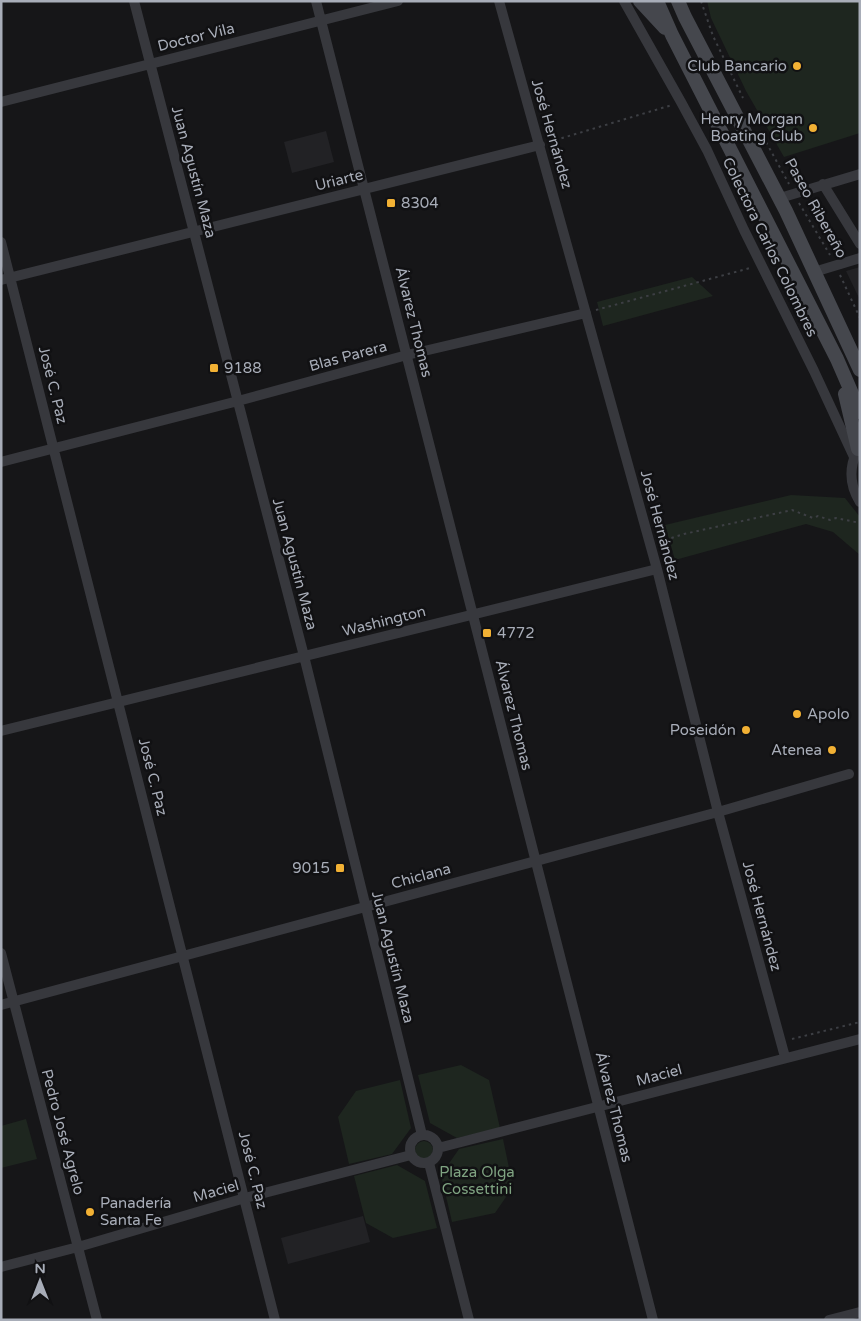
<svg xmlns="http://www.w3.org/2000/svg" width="861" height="1321" font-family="'Varela Round',sans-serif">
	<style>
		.built { fill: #222225 }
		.green { fill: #1e261f }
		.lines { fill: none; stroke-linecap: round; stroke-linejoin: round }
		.path { stroke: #3d3f44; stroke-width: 2; stroke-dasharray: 2.5 4; stroke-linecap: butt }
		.minor { stroke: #37383d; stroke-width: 10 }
		.secondary { stroke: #45474d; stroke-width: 14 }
		.poi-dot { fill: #f2b134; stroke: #111113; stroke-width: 2 }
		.labels { text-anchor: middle; stroke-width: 5; stroke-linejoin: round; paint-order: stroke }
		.street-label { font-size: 15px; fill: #a8adb8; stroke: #111113 }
		.poi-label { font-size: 15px; fill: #a8adb8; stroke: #111113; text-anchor: end }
		.park-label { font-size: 15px; fill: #7fa381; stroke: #111113 }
	</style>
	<rect width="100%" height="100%" fill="#161618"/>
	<path class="built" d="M326,131L334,162L292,173L284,142Z
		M860,267V300L846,271Z
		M363,1216L370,1242L288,1264L281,1238Z"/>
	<path class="green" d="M707,1H860V133L784,157L746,91L711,18Z
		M692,277L713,296L603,326L597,302Z
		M791,495L845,498L860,517V555L833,532L806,524L675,560L665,525Z
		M461,1065L489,1080L500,1128L457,1138L430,1123L418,1075Z
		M400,1080L411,1128L392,1154L349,1164L338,1117L356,1091Z
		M26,1119L37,1159L1,1168V1126Z
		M503,1139L513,1187L495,1213L452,1222L441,1175L459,1149Z
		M415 1150a9 9 0 1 1 18 0a9 9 0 1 1-18 0Z
		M397,1165L425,1181L437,1228L393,1238L366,1223L354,1176Z"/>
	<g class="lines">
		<path class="path" d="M701,1L713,36L743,98
			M760,131L789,184
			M549,142L672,105
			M799,203L830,255
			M840,275L860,318
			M596,310L750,268
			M659,542L684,534L792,510L813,518L818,516L830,520L836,518L860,523
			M792,1039L860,1022"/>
		<path class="minor" d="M134,1L304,656L422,1135
			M316,1L653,1320
			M499,1L657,569L718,812L785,1057
			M624,1L681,102L707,150L744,230L814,371L854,457
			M1,102L398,1
			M823,184L860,244
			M780,198L860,174
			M1,242L275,1320
			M814,272L860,258
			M1,280L540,145
			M857,451C849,468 850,486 860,502
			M1,462L238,401L407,355L586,313
			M1,731L657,569
			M1,953L97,1320
			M1,1005L718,812L849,774
			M410 1149a14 14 0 1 1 28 0a14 14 0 1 1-28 0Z
			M438,1148L860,1039
			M429,1163L469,1320
			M1,1267L78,1247L245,1198L411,1155
			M829,1320L860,1312"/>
		<path class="secondary" d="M640,1L665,28
			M657,1L672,35L837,359L860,412
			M678,1L685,17L786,211L860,370
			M845,394L858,449"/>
	</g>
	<g class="poi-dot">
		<circle cx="797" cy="66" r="5"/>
		<circle cx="813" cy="128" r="5"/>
		<rect x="386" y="198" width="10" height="10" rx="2.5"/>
		<rect x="209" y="363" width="10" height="10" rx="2.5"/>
		<rect x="482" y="628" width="10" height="10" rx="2.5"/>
		<circle cx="797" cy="714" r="5"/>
		<circle cx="746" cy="730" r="5"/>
		<circle cx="832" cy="750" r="5"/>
		<rect x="335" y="863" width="10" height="10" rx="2.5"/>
		<circle cx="90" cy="1212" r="5"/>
	</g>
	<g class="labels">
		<g class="street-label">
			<text transform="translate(196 37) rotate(-14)" y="5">Doctor Vila</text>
			<text transform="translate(552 134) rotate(74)" y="5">José Hernández</text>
			<text transform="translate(194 172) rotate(75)" y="5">Juan Agustín Maza</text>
			<text transform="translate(339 180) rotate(-14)" y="5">Uriarte</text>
			<text transform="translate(816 208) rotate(61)" y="5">Paseo Ribereño</text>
			<text transform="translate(770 247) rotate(64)" y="5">Colectora Carlos Colombres</text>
			<text transform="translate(414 322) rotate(76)" y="5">Álvarez Thomas</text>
			<text transform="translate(348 356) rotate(-15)" y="5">Blas Parera</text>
			<text transform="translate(53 385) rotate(76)" y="5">José C. Paz</text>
			<text transform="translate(660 525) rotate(75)" y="5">José Hernández</text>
			<text transform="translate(295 564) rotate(75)" y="5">Juan Agustín Maza</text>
			<text transform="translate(384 621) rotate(-14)" y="5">Washington</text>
			<text transform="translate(514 715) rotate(76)" y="5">Álvarez Thomas</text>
			<text transform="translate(153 777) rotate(76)" y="5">José C. Paz</text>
			<text transform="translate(421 876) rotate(-15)" y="5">Chiclana</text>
			<text transform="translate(762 916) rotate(75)" y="5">José Hernández</text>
			<text transform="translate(393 957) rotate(76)" y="5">Juan Agustín Maza</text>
			<text transform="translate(659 1075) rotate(-15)" y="5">Maciel</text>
			<text transform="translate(614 1107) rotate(76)" y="5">Álvarez Thomas</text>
			<text transform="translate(63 1132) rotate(75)" y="5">Pedro José Agrelo</text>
			<text transform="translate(253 1170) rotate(76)" y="5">José C. Paz</text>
			<text transform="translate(216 1191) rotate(-16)" y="5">Maciel</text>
		</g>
		<g class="poi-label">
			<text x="787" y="71">Club Bancario</text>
			<text x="803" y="124">Henry Morgan<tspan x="803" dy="17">Boating Club</tspan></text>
			<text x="401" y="208" text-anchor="start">8304</text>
			<text x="224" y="373" text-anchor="start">9188</text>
			<text x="497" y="638" text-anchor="start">4772</text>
			<text x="807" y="719" text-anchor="start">Apolo</text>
			<text x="736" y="735">Poseidón</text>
			<text x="822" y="755">Atenea</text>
			<text x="330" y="873">9015</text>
			<text x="100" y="1208" text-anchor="start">Panadería<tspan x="100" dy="17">Santa Fe</tspan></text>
		</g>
		<g class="park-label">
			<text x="477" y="1177">Plaza Olga<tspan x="477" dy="17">Cossettini</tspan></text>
		</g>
	</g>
	<rect width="861" height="1321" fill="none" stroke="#a8adb8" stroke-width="5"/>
	<g transform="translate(40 1281)" stroke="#111113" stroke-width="4" paint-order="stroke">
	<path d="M0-4L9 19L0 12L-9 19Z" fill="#a8adb8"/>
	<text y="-8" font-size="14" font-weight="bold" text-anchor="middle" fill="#a8adb8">N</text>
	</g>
</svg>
